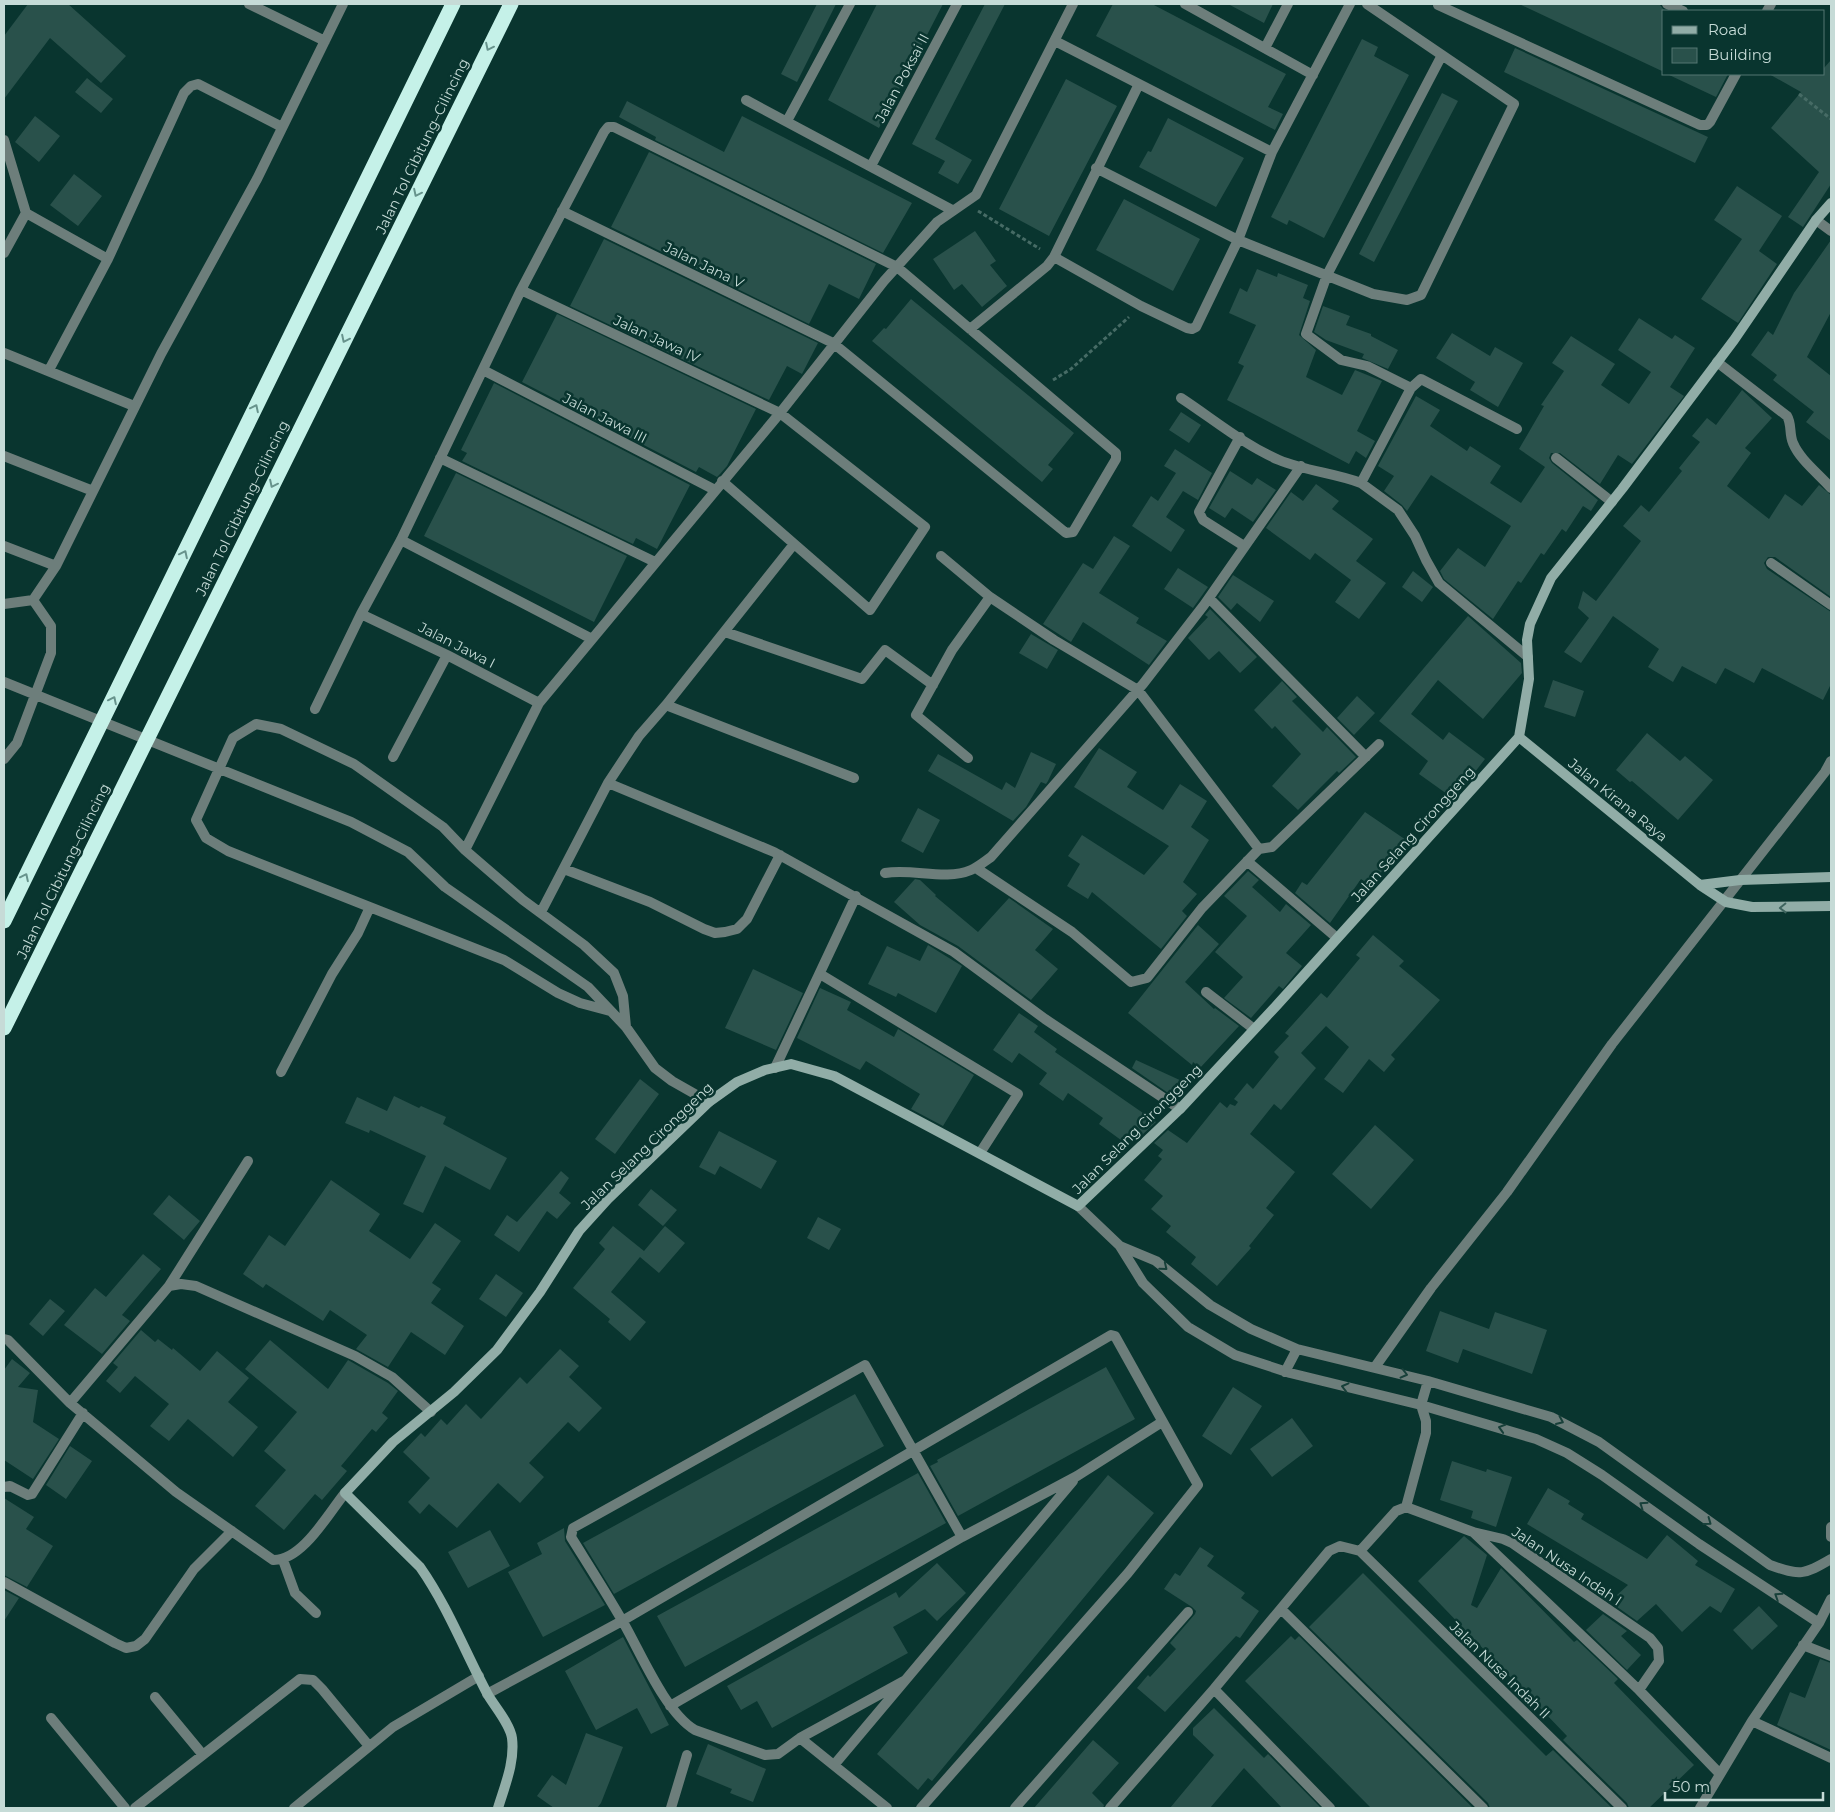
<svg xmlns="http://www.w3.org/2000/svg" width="1835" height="1812" font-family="Montserrat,sans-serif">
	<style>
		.building { fill: #29514b }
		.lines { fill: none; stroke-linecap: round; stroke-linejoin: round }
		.path { stroke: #466b65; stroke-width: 3; stroke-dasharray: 4 2.5; stroke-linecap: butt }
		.street { stroke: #6d7e7b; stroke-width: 10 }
		.secondary { stroke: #91ada7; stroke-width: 10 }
		.highway { stroke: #c5f1e8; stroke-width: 15 }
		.oneway { stroke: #67938c }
		.oneway2 { stroke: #3f655f }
		.oneway3 { stroke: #18403a }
		.labels { text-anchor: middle; stroke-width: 5; stroke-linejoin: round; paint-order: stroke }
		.street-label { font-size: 14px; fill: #c6dbd7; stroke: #09352f }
	</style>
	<rect width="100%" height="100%" fill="#09352f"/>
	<path class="building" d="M28,4H68L126,56L101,83L50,38L4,99V36Z
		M817,4H836L797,82L781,74Z
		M877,4H943L879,128L828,100Z
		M985,4H1005L935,139L972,160L958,184L938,173L945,161L912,144Z
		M1113,4H1152L1286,74L1268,107L1283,114L1275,130L1096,36Z
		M1228,4H1273L1264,23Z
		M1519,4L1660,5L1664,10V72Z
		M1362,39L1378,47L1374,56L1409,75L1324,238L1289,220L1287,225L1271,217Z
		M1515,48L1708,137L1695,163L1504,72Z
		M1831,60V184L1803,227L1788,217L1819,172L1771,128L1801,92L1769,74H1824V68Z
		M1667,74H1728L1716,97Z
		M87,78L113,99L101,113L75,92Z
		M1066,79L1117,106L1049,236L999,209Z
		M1442,93L1458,101L1374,262L1359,254Z
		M627,101L724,152L742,116L912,203L883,253L655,140L656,137L619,117Z
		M35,116L60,136L39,162L15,142Z
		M1168,118L1244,158L1216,207L1139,167L1148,151L1151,152Z
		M649,152L876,264L859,299L829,284L809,324L611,227Z
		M74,174L102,196L78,226L50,205Z
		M1737,186L1782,216L1759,251L1777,264L1738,323L1701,299L1742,239L1714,220Z
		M1124,199L1200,239L1173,291L1096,250Z
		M975,231L996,261L990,265L1007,286L982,307L962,284L954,290L933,259Z
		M604,239L818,343L802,374L787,366L769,400L570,306Z
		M1831,240V312L1807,357L1831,376V441L1806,422L1814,412L1773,380L1777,375L1751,355L1768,331L1773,335L1794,293Z
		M1257,269L1277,277L1278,273L1308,285L1303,298L1310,301L1299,335L1316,350L1306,377L1342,395L1355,370L1382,381L1357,431L1375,441L1366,458L1356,451L1349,464L1227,400L1244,366L1238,363L1256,325L1229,313L1240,288L1247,292Z
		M911,299L1074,433L1048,465L1053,469L1042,482L872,341L884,328L886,329Z
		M1323,306L1350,316L1346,325L1371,334V336L1398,350L1388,369L1362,358L1364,354L1326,340L1314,332Z
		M557,314L756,409L727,466L720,474L717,477L699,467L696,472L522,382Z
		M1639,318L1672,339L1675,335L1695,348L1670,387L1684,396L1632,464L1618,455L1600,484L1560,453H1551L1549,458L1552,463L1598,500L1591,511L1583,506L1566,532L1562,529L1544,555L1541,553L1521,583L1518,581L1493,619L1444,579L1440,571L1458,548L1485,567L1511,526L1431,475L1407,511L1402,505L1384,491L1394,476L1378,466L1416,396L1440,410L1430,426L1467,451L1470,446L1501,466L1490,483L1521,503L1545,467L1519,449L1544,406L1541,405L1564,371L1552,363L1571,336L1615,364L1601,385L1629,404L1651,372L1618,350Z
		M1452,333L1490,356L1495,347L1523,363L1498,407L1470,390L1475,382L1436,358Z
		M494,383L690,485L657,549L636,538L633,544L462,461L467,453L461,450Z
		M1742,390L1772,418L1745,448L1751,453L1727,486L1769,519L1785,494L1802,506L1819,485L1831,495V597L1775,557H1768L1764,563L1767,569L1831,612V684L1823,700L1762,668L1754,683L1725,668L1716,684L1682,666L1673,682L1648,667L1659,649L1613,616L1581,663L1564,652L1589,618L1578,608L1583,591L1596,601L1641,541L1623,526L1641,505L1649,512L1682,471L1679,468L1700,442L1692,436L1707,418L1716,425Z
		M1181,412L1201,425L1189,443L1169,430Z
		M1175,449L1212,473L1198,500L1183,491L1166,517L1185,530L1171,552L1132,526L1151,496L1158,501L1176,473L1164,466Z
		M1230,471L1252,485L1257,478L1276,490L1253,522L1232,508L1225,518L1209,508Z
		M456,473L627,556L594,622L424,536Z
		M1316,484L1339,501L1332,509L1373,539L1356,561L1386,583L1359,619L1335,602L1351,580L1315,553L1310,560L1266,528L1291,492L1303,501Z
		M1114,536L1130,546L1099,593L1139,618L1136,623L1167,641L1149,665L1083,622L1071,642L1043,624L1083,563L1093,569Z
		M1178,568L1208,587L1193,608L1164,589Z
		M1413,571L1433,587L1422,602L1402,587Z
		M1233,575L1274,601L1260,622L1237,603L1231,610L1218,597Z
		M1210,609L1257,657L1240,673L1219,651L1209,660L1188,638L1208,617L1205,615Z
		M1468,616L1521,663L1522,673L1483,719L1438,680L1411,714L1443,740L1449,732L1485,759L1454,799L1419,774L1428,761L1379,721Z
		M1031,634L1058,650L1047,669L1019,653Z
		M1553,680L1584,691L1575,717L1544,707Z
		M1282,681L1297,697L1292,701L1323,732L1327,727L1356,757L1339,773L1337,771L1298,810L1272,786L1301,754L1275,726L1272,729L1254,710Z
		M1357,696L1375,713L1354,735L1337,718Z
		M1647,733L1680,761L1685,756L1713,780L1678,820L1632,781L1630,782L1616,770Z
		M1099,748L1137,772L1127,787L1163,810L1180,784L1207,801L1191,827L1209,840L1183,882L1197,894L1182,911L1187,916L1161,949L1092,892L1088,899L1067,886L1080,864L1068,856L1082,835L1144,875L1169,846L1074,787Z
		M1031,752L1056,764L1048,781L1046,784L1041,782L1026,807L1013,821L928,771L938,754L1002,790L1006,782L1015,788Z
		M918,808L940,820L923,853L901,841Z
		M1365,812L1409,842L1398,856L1395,854L1371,886L1361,879L1330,923L1295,893L1302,882L1307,885Z
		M1248,871L1259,880L1252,887L1280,912L1286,904L1311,925L1286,953L1302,966L1283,989L1279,986L1251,1018L1224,998L1243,977L1215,952L1247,916L1224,896Z
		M915,879L920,880L936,895L935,896L978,932L1009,898L1053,929L1035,950L1058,969L1031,1000L958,946L920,925L894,902Z
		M1198,925L1219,944L1185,982L1214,1009L1215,1008L1239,1026L1200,1068L1193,1062L1192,1065L1128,1013Z
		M1373,935L1404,961L1399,966L1440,1000L1391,1055L1395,1059L1384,1072L1369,1059L1343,1093L1324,1079L1349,1047L1326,1026L1301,1053L1316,1068L1281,1110L1274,1104L1250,1134L1295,1172L1266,1208L1274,1215L1249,1246L1251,1248L1217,1286L1191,1264L1196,1257L1166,1232L1171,1226L1151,1209L1163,1196L1144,1180L1162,1159L1158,1156L1163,1150L1154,1143L1168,1130L1187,1143L1220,1102L1227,1108L1230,1104L1235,1106L1238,1102L1234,1099L1247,1083L1253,1089L1279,1057L1274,1052L1289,1036L1285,1033L1321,993L1327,998L1360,958L1356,955Z
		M928,945L962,966L936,1013L898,993L896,997L868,984L887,946L920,961Z
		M753,969L803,993L776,1050L725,1028Z
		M820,988L851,1002L847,1010L894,1037L898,1029L974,1075L943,1126L911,1109L920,1094L866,1061L860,1070L797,1038Z
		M1019,1013L1038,1026L1034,1032L1057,1049L1055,1052L1156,1122L1142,1135L1135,1130L1125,1143L1099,1124L1103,1118L1068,1093L1063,1101L1039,1084L1047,1073L1019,1053L1012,1063L993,1050Z
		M1136,1060L1184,1082L1178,1095H1171L1132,1068Z
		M640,1079L659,1094L615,1154L595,1139Z
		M394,1096L419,1108L421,1106L446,1117L443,1124L507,1158L490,1190L445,1166L423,1213L403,1204L426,1156L370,1130L369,1133L345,1123L357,1097L387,1111Z
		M1375,1125L1414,1160L1371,1209L1332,1174Z
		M719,1131L777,1161L761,1189L720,1166L715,1175L699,1167Z
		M561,1171L569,1178L559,1193L571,1203L557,1219L547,1211L519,1252L494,1235L507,1215L517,1222Z
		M331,1180L380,1214L369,1231L410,1259L435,1223L461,1241L432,1283L441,1289L431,1303L464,1326L445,1355L411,1332L388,1367L356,1349L367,1335L330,1310L323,1321L266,1284L263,1288L243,1274L269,1235L285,1246Z
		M651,1189L677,1210L663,1226L638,1205Z
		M169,1195L200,1221L184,1240L153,1214Z
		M818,1217L841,1229L829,1250L807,1238Z
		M613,1226L644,1251L665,1226L685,1243L659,1273L640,1257L611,1292L646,1322L630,1341L608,1322L610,1319L573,1288L605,1249L599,1243Z
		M143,1254L161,1269L122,1315L130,1321L102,1354L64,1325L95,1288L106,1297Z
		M496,1274L523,1293L506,1317L479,1299Z
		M50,1299L65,1311L43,1336L29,1324Z
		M1440,1311L1489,1329L1495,1312L1547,1330L1532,1374L1463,1349L1458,1363L1426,1351Z
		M141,1330L155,1342L158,1339L172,1350L173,1348L200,1371L217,1351L249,1378L228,1402L258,1427L233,1457L188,1419L169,1441L150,1426L169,1404L135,1376L120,1393L106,1381L118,1367L113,1363Z
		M270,1340L328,1389L348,1360L388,1383L398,1391L382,1413L388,1418L376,1432L372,1429L341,1466L347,1471L322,1500L315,1494L284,1530L255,1506L286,1470L264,1451L297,1412L245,1369Z
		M560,1349L579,1366L569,1377L602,1408L579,1432L568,1422L529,1463L544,1477L520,1503L498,1483L457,1528L429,1504L420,1514L408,1502L430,1478L403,1452L421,1433L425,1437L441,1419L447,1425L466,1404L481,1419L520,1377L527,1384Z
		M12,1359L30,1373L18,1387L38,1390L33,1422L59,1439L33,1479L4,1460V1370Z
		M1106,1367L1135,1419L958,1516L930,1466L938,1462L937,1460Z
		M1233,1387L1262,1406L1231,1455L1202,1436Z
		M855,1394L884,1446L614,1594L583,1543Z
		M1292,1418L1313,1446L1272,1477L1250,1449Z
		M70,1446L92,1461L66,1499L46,1485Z
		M1452,1461L1486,1472L1487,1469L1512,1477L1496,1527L1471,1518L1473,1511L1440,1500Z
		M918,1473L946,1523L685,1667L657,1616Z
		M1108,1475L1154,1513L932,1781L928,1778L918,1790L877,1754Z
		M1548,1488L1570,1501L1568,1504L1584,1514L1581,1519L1647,1559L1667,1535L1698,1561L1695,1565L1735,1589L1721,1613L1710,1606L1682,1632L1656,1604L1637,1621L1613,1604L1619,1597L1617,1595L1628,1585L1527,1524Z
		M4,1498L34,1517L26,1529L53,1546L27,1587L4,1575Z
		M564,1528L565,1541L605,1605L543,1637L508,1572L542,1554L537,1543Z
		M490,1530L510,1566L468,1588L448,1552Z
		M1464,1536L1487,1555L1471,1605L1477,1608L1501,1568L1574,1642L1577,1640L1618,1679L1614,1683L1694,1765L1649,1808H1629L1627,1803L1563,1740L1567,1736L1418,1581Z
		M1200,1547L1214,1556L1207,1566L1245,1593L1241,1598L1259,1611L1240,1638L1236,1636L1165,1712L1137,1688L1148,1675L1150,1677L1176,1649L1170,1643L1195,1614L1196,1611L1192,1607L1164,1589L1175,1573L1180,1576Z
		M937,1563L966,1593L937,1621L925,1609L893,1627L908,1653L772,1728L757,1701L741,1710L727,1686L896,1592L899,1598Z
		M1363,1573L1546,1756L1553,1750L1612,1808H1490L1488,1803L1309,1627Z
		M4,1590L19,1598L4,1621Z
		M1759,1606L1778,1626L1752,1650L1733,1630Z
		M1603,1614L1627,1631L1621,1636L1641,1655L1627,1670L1586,1630Z
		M1291,1636L1295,1640L1299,1636L1473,1808H1371L1245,1681Z
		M623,1637L669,1725L651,1734L637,1708L596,1730L565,1671Z
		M1820,1659L1831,1663V1750L1777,1725L1790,1692L1805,1698Z
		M1214,1708L1264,1758L1268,1754L1321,1808H1282L1244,1768L1210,1808H1170L1214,1755L1193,1735V1728Z
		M586,1733L623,1747L601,1803L597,1808H554L537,1796L552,1775L566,1785Z
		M1093,1740L1119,1763L1092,1793L1104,1805L1103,1808H1034Z
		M708,1744L766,1769L753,1802L730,1793L732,1789L696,1774Z"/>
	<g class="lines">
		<path class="path" d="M1799,94L1831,119
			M978,211L1040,249
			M1053,380L1071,369L1129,317"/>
		<path class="street" d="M249,4L325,41
			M1185,4L1313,75
			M1667,4L1683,11
			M1438,5L1700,125H1707L1710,122L1736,74
			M1767,11L1771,4
			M1055,41L1272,152
			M1265,48L1288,4
			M746,100L952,210
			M787,121L850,4
			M4,140L26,213
			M871,166L957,4
			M1096,168L1238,240L1373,294L1407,300L1421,295L1514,104L1367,4
			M1816,220L1831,231
			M4,253L26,213L108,259
			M1054,257L1141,306L1187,328L1192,329L1196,327L1238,240L1272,152L1350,4
			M521,290L780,413L925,527L870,610L722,481
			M970,329L1047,266L1054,257L1139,84
			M4,353L134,406
			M1717,362L1787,416C1792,424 1789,434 1793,443C1800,460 1819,474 1831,488
			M49,370L108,259L184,93L191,86L198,84L282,127
			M483,370L715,490
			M1411,388L1367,366L1341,360L1306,334L1327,275L1442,55
			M1181,398C1213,419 1244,445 1279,460C1305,471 1335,473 1361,483L1411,388L1421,379L1517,429
			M1240,437L1199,512L1203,520L1244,546
			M4,456L93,491
			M440,458L655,562
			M1556,458L1612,502
			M1361,483L1398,510L1415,536L1426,560L1439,583L1528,657
			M401,540L592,639
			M4,546L56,566
			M941,556L990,597L1054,640L1138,690L1259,849
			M1771,563L1831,605
			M1209,598L1366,757
			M4,604L33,600
			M361,614L447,655L539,703
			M725,632L862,679L885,650L933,685
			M4,682L351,822L408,852L445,887L588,987L626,1027L655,1068L672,1081L709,1102
			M666,705L854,778
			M315,709L361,614L401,540L521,290L604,132L608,127H614L897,267L1116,453V459L1073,532L1066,533L833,343L562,211
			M393,757L447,655
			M968,758L916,715L952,650L990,597
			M4,759L17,743L51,653V626L33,600L56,566L161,354L257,179L343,4
			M608,783L774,852L954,952L1045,1019L1180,1109
			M465,850L539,703L780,413L884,281L937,222L976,195L1073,4
			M1247,861L1337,938
			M976,868L1072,932L1131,982L1147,978L1202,908L1259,849L1272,847L1379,744
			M564,869L650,902L704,929L715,933L725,932L737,929L747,919L780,855
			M885,873C913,868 945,881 971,870C978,867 985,861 991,857L1143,684L1204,605L1301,466
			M541,912L608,783L639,736L666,705L794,544
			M820,974L1018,1094L980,1153
			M1206,992L1254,1029
			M610,1011L580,1003L558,993L504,960L228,851L206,838L196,820L233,738L256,724L281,729L354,764L443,827L465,850L523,900L584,945L614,973L623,996L626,1027
			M775,1068L856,896
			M281,1072L332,974L358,933L370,907
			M1078,1206L1120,1246L1143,1283L1188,1327L1235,1355L1290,1373L1421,1405L1536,1439L1567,1453L1602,1475L1699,1544L1819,1623
			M1120,1246L1156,1261L1210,1305L1251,1329L1297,1349L1428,1381L1551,1417L1599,1442L1770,1565C1800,1576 1804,1575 1831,1559
			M169,1286L181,1284L196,1286L355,1356L392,1377L431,1412
			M4,1339L8,1340L70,1403L176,1492L273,1560C302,1561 328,1514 345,1493
			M1375,1367L1431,1288L1507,1192L1612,1044L1825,772L1831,761
			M1285,1372L1297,1349
			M70,1403L169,1286L248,1161
			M4,1487L10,1486L28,1495L32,1494L83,1413
			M1406,1507L1473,1532L1503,1539L1512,1543L1650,1638L1658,1648L1659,1661L1639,1690
			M1406,1507L1426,1433V1421L1421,1405L1428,1381
			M1831,1527V1537
			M1473,1532L1639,1690L1720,1774
			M1360,1551L1622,1808
			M283,1560L295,1593L316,1613
			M4,1582L115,1643L126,1648L136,1646L145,1639L194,1569L232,1531
			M1281,1609L1483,1808
			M1803,1645L1831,1656
			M904,1681L800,1738L778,1754L765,1755L695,1730C665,1712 641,1653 623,1622C607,1594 589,1566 571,1537L573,1528L865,1365L962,1537
			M1214,1689L1330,1808
			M487,1694L622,1621L1111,1335L1115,1336L1198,1485L1128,1573L921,1808
			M155,1697L203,1755
			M670,1706L962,1537L1077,1476L1162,1422
			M51,1718L125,1808
			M1752,1721L1831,1758
			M800,1738L887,1808
			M834,1765L1073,1481
			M135,1808L300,1679L313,1680L322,1689L369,1746
			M294,1808L393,1727L479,1676
			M671,1808L687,1755
			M1015,1808L1188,1612
			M1110,1808L1214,1689L1329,1551L1340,1546L1360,1551L1396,1511L1406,1507
			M1700,1808L1752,1721L1819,1623L1831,1599"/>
		<path class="secondary" d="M1519,737L1529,679L1527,640L1530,624L1551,578L1622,489L1734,340L1816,220L1831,203
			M1519,737L1700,885L1726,902L1752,907L1831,906
			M1700,885L1740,880L1831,877
			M498,1808C505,1785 515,1762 512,1738C510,1724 495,1707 488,1695C465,1652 448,1607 420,1567L345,1493L393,1442L454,1392L497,1350L540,1292L579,1231L608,1199L709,1102L737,1082L765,1070L791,1064L834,1076L1078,1206L1180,1109L1277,1005L1519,737"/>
		<path class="highway" d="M4,921L453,4
			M4,1028L511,4"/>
	</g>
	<defs><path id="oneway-chevron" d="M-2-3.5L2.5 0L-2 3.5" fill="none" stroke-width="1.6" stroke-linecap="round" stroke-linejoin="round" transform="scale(1.25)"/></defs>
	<g class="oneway">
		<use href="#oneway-chevron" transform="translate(489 47) rotate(116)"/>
		<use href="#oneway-chevron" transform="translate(417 193) rotate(116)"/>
		<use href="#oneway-chevron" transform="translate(345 339) rotate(116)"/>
		<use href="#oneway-chevron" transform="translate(255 408) rotate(-64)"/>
		<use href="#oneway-chevron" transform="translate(273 484) rotate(116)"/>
		<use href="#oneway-chevron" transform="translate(184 554) rotate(-64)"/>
		<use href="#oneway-chevron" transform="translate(113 700) rotate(-64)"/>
		<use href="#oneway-chevron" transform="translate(25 877) rotate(-64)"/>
	</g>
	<use class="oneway2" href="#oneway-chevron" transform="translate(1783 908) rotate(179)"/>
	<g class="oneway3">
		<use href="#oneway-chevron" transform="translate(1164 1267) rotate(39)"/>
		<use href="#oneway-chevron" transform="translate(1404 1374) rotate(14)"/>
		<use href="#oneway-chevron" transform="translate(1345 1387) rotate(-166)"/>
		<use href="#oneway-chevron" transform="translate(1560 1421) rotate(24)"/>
		<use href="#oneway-chevron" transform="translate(1502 1428) rotate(-163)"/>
		<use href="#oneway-chevron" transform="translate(1643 1505) rotate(-145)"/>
		<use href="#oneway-chevron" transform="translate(1708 1522) rotate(36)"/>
		<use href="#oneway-chevron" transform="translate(1778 1596) rotate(-147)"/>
	</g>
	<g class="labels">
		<g class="street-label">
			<text transform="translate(902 78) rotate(-62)" y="5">Jalan Poksai II</text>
			<text transform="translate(422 146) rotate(-64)" y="5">Jalan Tol Cibitung–Cilincing</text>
			<text transform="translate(704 265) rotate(26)" y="5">Jalan Jana V</text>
			<text transform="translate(657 339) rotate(25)" y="5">Jalan Jawa IV</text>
			<text transform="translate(605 418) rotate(27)" y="5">Jalan Jawa III</text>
			<text transform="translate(242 508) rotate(-64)" y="5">Jalan Tol Cibitung–Cilincing</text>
			<text transform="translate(457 645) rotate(27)" y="5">Jalan Jawa I</text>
			<text transform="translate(1618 800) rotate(39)" y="5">Jalan Kirana Raya</text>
			<text transform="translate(1413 834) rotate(-48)" y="5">Jalan Selang Cironggeng</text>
			<text transform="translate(63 871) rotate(-64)" y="5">Jalan Tol Cibitung–Cilincing</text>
			<text transform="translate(1137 1129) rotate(-45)" y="5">Jalan Selang Cironggeng</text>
			<text transform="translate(647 1146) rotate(-44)" y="5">Jalan Selang Cironggeng</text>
			<text transform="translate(1567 1566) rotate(34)" y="5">Jalan Nusa Indah I</text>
			<text transform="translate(1500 1670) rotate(44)" y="5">Jalan Nusa Indah II</text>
		</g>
	</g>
	<rect width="1835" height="1812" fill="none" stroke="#c6dbd7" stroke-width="10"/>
	<rect x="1662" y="10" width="162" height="65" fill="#09352f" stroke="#557772"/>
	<rect x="1672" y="26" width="25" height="8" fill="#91ada7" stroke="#557772"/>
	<text x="1708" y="35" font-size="15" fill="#c6dbd7">Road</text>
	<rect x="1672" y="48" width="25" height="15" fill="#29514b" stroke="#557772"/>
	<text x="1708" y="60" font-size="15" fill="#c6dbd7">Building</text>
	<path d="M1665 1792v8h158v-8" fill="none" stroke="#c6dbd7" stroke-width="2.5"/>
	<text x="1672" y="1792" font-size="15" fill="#c6dbd7" stroke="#09352f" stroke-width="4" paint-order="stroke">50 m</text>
</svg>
